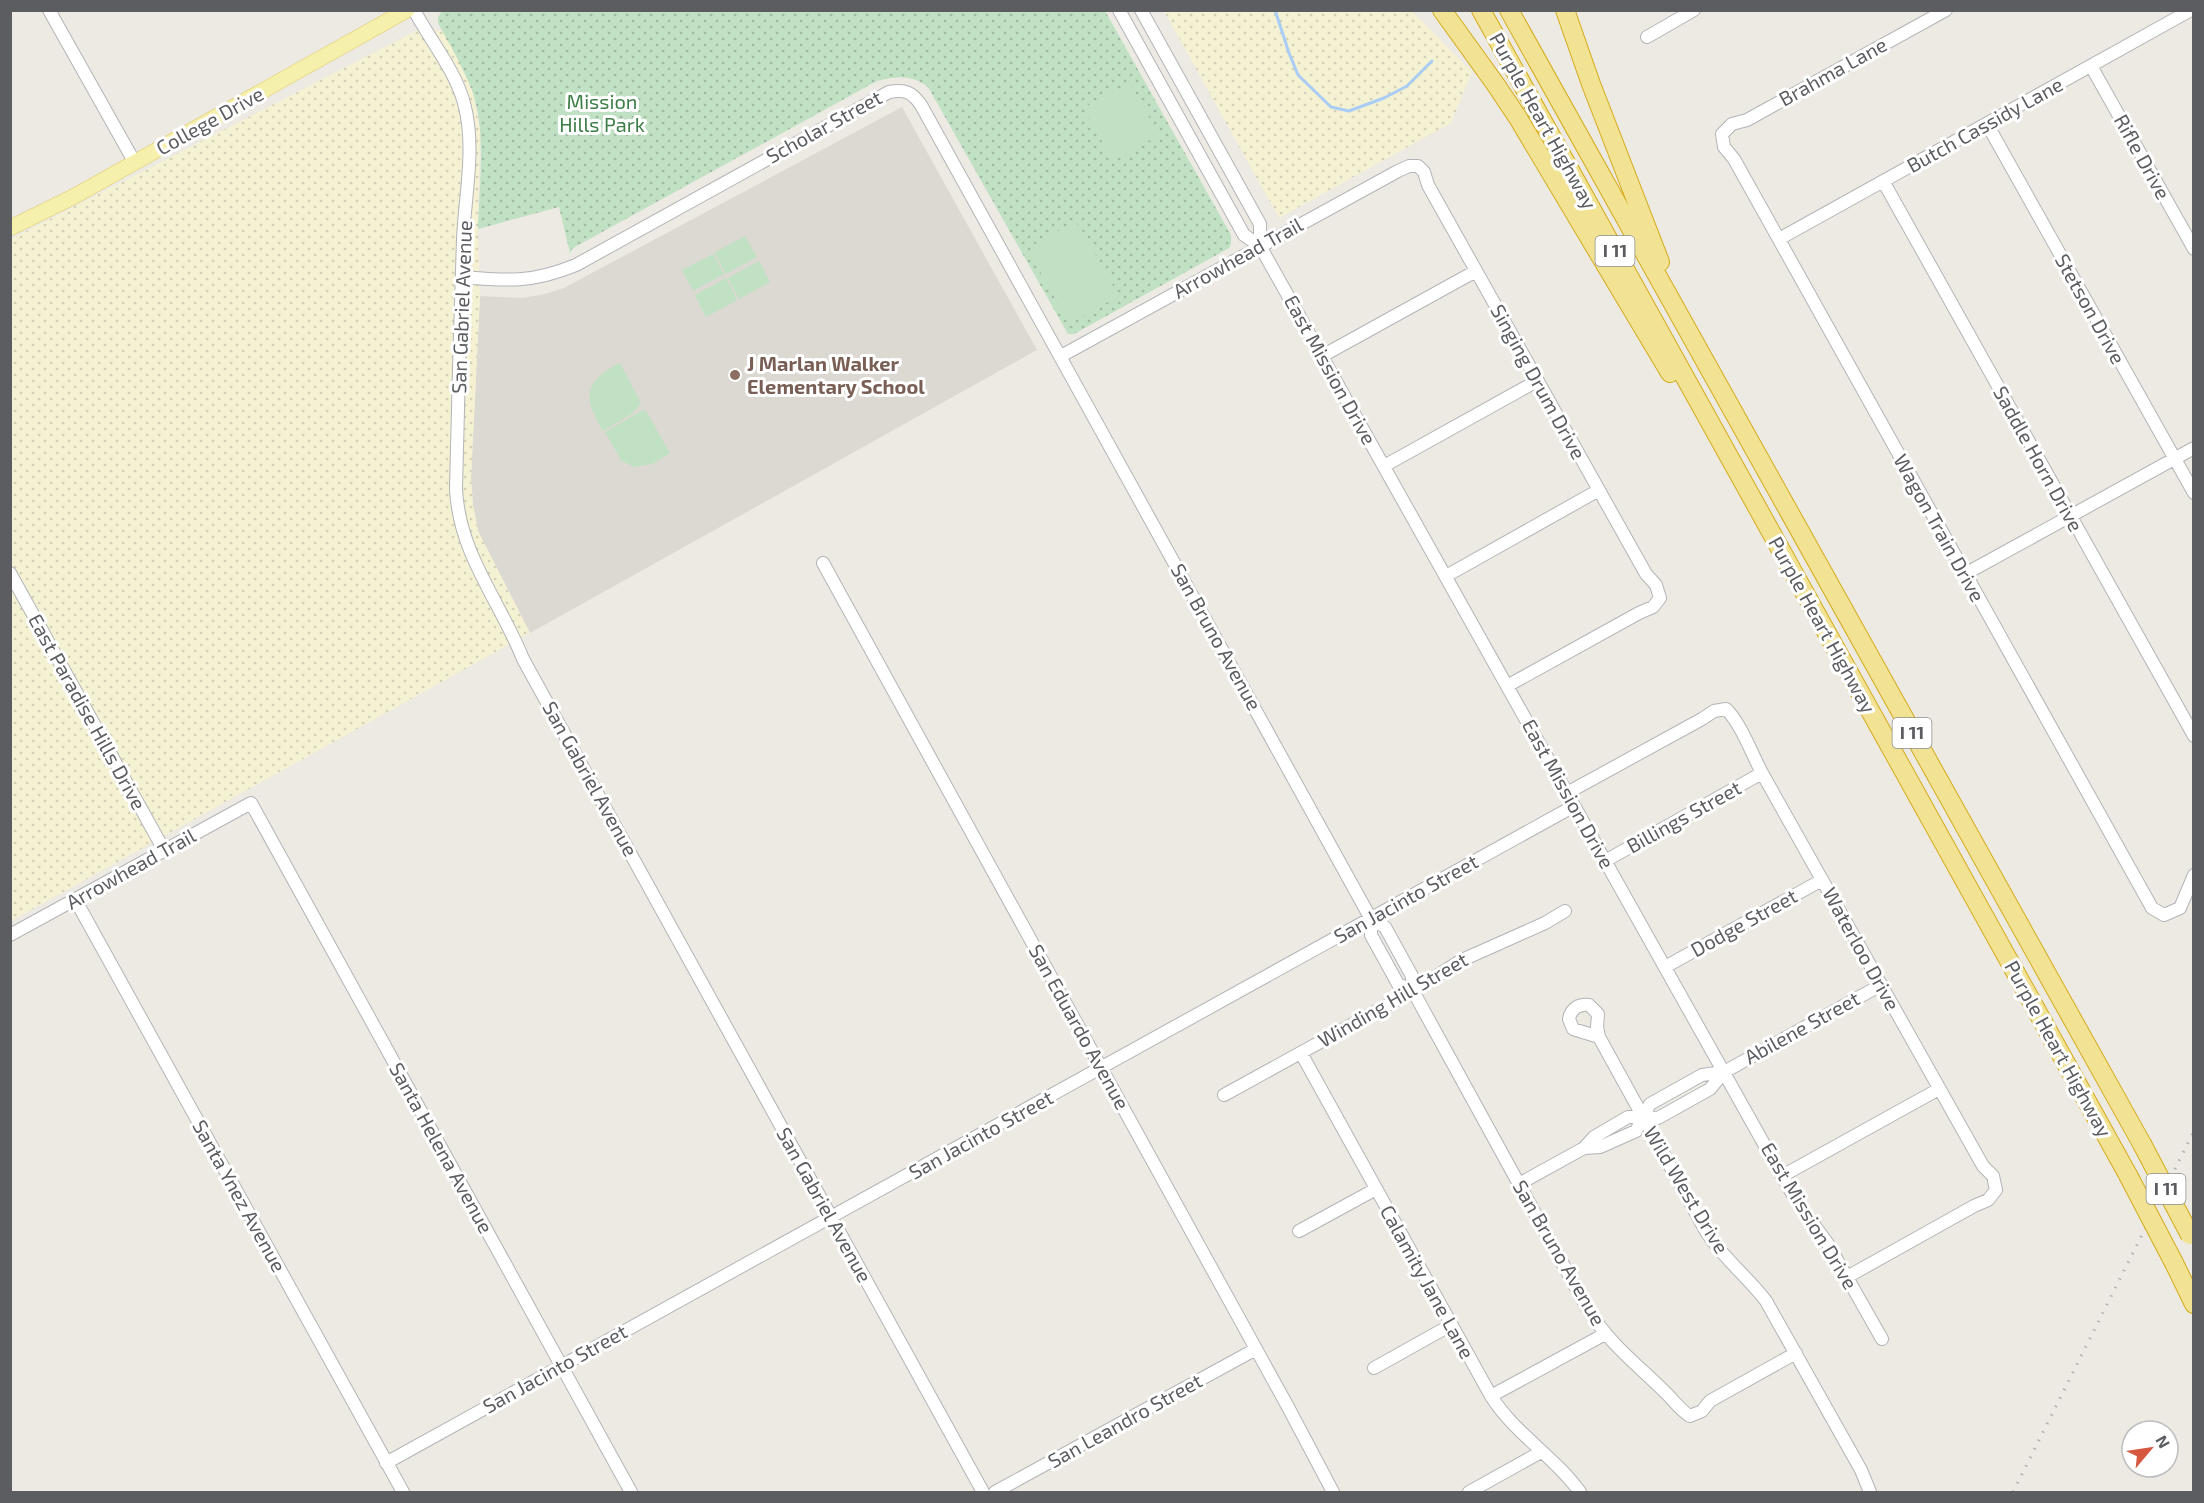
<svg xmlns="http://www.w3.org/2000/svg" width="2204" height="1503" font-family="'Exo 2',sans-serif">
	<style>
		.education { fill: #dbd9d1 }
		.sand { fill: url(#sand-dots) }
		.park { fill: url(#park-dots) }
		.pitch { fill: #c1e1c4 }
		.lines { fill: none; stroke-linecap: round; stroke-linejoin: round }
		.stream { stroke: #a9cdf5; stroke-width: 3 }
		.minor-casing { stroke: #b3b4b8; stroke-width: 14 }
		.major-casing { stroke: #e1ca66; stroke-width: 16 }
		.highway-casing { stroke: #d5ab19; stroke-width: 20 }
		.minor { stroke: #fff; stroke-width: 12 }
		.major { stroke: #f6f0ad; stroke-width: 15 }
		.highway { stroke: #f1e294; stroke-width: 18 }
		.rail { stroke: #b2b3b3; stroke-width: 3; stroke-dasharray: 1.5 8; stroke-linecap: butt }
		.highway-bridge-casing { stroke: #d5ab19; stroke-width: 20; stroke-linecap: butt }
		.highway-bridge { stroke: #f1e294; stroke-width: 18 }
		.education-dot { fill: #8d6e63; stroke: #fff; stroke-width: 2 }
		.labels { text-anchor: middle; stroke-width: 6; stroke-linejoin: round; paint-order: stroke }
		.shield { fill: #fff; stroke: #8c8e90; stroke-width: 1.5 }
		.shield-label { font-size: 18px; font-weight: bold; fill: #5b5d61 }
		.street-label { font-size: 20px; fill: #5b5d61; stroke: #fff }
		.park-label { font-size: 20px; fill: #3d7e46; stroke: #fff }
		.education-label { font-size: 20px; font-weight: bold; fill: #785e54; stroke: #fff; text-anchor: start }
	</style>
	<defs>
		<pattern id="sand-dots" width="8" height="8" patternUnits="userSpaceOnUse" patternTransform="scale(1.5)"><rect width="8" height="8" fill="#f5f1d3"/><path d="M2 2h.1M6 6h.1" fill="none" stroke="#d4d1b8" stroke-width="1.8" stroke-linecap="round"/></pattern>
		<pattern id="park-dots" width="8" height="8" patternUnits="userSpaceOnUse" patternTransform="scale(1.5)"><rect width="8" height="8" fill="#c1e1c4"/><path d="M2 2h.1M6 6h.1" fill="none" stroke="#a0baa3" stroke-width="1.8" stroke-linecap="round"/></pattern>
	</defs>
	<rect width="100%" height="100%" fill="#eceae2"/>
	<path class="education" d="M902,107L1037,350L530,633L478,531L473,505L471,478L480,296L522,298L545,294L564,288Z"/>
	<path class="sand" d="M1164,11H1412L1472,72L1451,123L1279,218Z
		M422,28L446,32L473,93L480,130L478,229L480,296L471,478L473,505L478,531L530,633L11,921V239Z"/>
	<path class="park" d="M443,10L1105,11L1231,235V244L1229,248L1074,334H1068L928,87C911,74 897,76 877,81L573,248L570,253L559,207L478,229C479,184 487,133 472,90C463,67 450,45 438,23V17Z"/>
	<path class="pitch" d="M1130,83L1159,135L1113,161L1083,108Z
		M1073,223L1079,225L1116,291L1115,298L1074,321L1067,319L1030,254L1033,245Z
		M745,236L757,257L726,274L714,253Z
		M713,254L724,274L693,291L682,270Z
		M759,261L770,282L739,299L728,278Z
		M726,278L737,300L706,317L695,295Z
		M620,363L641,403L633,413L603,431C582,397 584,381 620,363Z
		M645,409L670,453L652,464L633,467L621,460L605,432Z"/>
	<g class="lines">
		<path class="stream" d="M1275,10L1289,53L1298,75L1331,107L1349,111L1384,98L1407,86L1432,61"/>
		<g class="minor-casing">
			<path id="minor" d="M49,10L135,163
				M414,10C430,40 455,70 464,103C476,147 465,194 463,239C460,322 458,406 456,489C459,554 500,601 523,659L983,1492
				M1119,10L1244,235L1260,246L1782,1176L1796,1200L1828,1244L1882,1339
				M1141,10L1260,224V246
				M1946,10L1747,120L1732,124L1722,134L1724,147L1734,159L2152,908L2164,915L2180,908L2194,875
				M1647,37L1694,10
				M2091,66L2194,249
				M1987,124L2194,493
				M1883,181L2194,736
				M1779,239L2191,10
				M462,277C508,281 532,283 576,265L889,92C905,89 912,92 921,105L1371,919V935L1398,984L1413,991
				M1061,356L1398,171L1409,166H1418L1424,172L1428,185L1646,574L1656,585L1660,598L1653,607L1639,613L1507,686
				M1322,356L1476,271
				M1384,466L1537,381
				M823,563L1288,1407L1333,1492
				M10,573L164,850
				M1965,574L2194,448
				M1446,576L1599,490
				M1567,793L1702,719L1714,711L1726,709C1740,722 1752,754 1762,773L1983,1166L1993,1176L1996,1190L1988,1200L1974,1206L1847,1277
				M1605,861L1762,773
				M75,899L403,1492
				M1371,919L1385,927L1412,976L1413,991L1587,1308C1612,1347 1636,1363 1667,1394C1675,1402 1680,1410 1690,1416L1702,1411L1710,1401L1796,1353
				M10,935L251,803L631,1492
				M1665,967L1822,880
				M1599,1037L1573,1029L1569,1019C1571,1008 1579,1004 1589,1005L1598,1014L1597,1027L1599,1037L1707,1233C1724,1259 1748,1277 1766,1301L1861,1470L1870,1492
				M1301,1053L1491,1396C1515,1434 1554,1456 1580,1492
				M1224,1095L1413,991L1462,960L1545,923L1565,911
				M1584,1148L1600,1147L1636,1131L1643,1117L1658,1118L1710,1089L1724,1072
				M1782,1176L1939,1089
				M1519,1184L1584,1148L1594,1137L1628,1117H1643L1650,1104L1702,1075L1724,1072L1881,985
				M1299,1231L1376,1189
				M1374,1368L1451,1325
				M1491,1396L1605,1334
				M386,1463L1574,806
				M995,1492L1256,1349
				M1469,1492L1541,1452"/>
		</g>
		<g class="major-casing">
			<path id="major" d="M10,228L73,197L407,10"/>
		</g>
		<g class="highway-casing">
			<path id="highway" d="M1442,10L1496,85L1518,118L1670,373
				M1481,10L2128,1175
				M1509,10L2142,1144
				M1565,10L1591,84L1660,262
				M2174,1263L2194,1304"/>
		</g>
		<use href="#minor" class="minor"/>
		<use href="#major" class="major"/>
		<use href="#highway" class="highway"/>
		<path class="rail" d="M2013,1492L2194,1131"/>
		<g class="highway-bridge-casing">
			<path id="highway-bridge" d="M2142,1144L2190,1235
				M2128,1175L2174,1263"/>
		</g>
		<use href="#highway-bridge" class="highway-bridge"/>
	</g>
	<circle class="education-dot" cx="735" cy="375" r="6"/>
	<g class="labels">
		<g class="shield">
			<rect x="1595.5" y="236" width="39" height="30" rx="4.5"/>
			<rect x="1892.5" y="718" width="39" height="30" rx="4.5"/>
			<rect x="2146.5" y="1174" width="39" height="30" rx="4.5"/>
		</g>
		<g class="shield-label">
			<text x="1615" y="257">I 11</text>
			<text x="1912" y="739">I 11</text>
			<text x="2166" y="1195">I 11</text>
		</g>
		<g class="street-label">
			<text transform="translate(1833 72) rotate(-29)" y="7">Brahma Lane</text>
			<text transform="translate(210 121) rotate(-29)" y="7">College Drive</text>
			<text transform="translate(1543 121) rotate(61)" y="7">Purple Heart Highway</text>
			<text transform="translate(1985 125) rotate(-29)" y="7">Butch Cassidy Lane</text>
			<text transform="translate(824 127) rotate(-29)" y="7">Scholar Street</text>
			<text transform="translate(2142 157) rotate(61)" y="7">Rifle Drive</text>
			<text transform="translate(1238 258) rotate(-29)" y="7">Arrowhead Trail</text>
			<text transform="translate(462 307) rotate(-88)" y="7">San Gabriel Avenue</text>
			<text transform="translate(2090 309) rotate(61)" y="7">Stetson Drive</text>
			<text transform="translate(1330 370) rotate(61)" y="7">East Mission Drive</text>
			<text transform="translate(1538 382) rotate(61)" y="7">Singing Drum Drive</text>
			<text transform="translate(2038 459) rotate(61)" y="7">Saddle Horn Drive</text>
			<text transform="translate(1939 528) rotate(61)" y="7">Wagon Train Drive</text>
			<text transform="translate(1822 625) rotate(61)" y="7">Purple Heart Highway</text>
			<text transform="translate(1216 637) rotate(61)" y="7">San Bruno Avenue</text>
			<text transform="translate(87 712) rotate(61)" y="7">East Paradise Hills Drive</text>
			<text transform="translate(590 779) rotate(61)" y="7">San Gabriel Avenue</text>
			<text transform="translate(1568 794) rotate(61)" y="7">East Mission Drive</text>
			<text transform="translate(1684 817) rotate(-29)" y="7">Billings Street</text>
			<text transform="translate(131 869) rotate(-29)" y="7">Arrowhead Trail</text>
			<text transform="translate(1406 899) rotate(-29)" y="7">San Jacinto Street</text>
			<text transform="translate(1744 923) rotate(-29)" y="7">Dodge Street</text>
			<text transform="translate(1861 949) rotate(61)" y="7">Waterloo Drive</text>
			<text transform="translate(1393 1000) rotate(-30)" y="7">Winding Hill Street</text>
			<text transform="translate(1079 1027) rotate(61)" y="7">San Eduardo Avenue</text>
			<text transform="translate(1802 1028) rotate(-29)" y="7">Abilene Street</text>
			<text transform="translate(2058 1049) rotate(61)" y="7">Purple Heart Highway</text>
			<text transform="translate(981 1135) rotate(-29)" y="7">San Jacinto Street</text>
			<text transform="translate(441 1148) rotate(61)" y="7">Santa Helena Avenue</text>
			<text transform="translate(1686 1190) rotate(59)" y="7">Wild West Drive</text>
			<text transform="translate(239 1196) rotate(61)" y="7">Santa Ynez Avenue</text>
			<text transform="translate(824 1205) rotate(61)" y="7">San Gabriel Avenue</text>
			<text transform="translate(1809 1216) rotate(59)" y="7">East Mission Drive</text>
			<text transform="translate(1559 1253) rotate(60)" y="7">San Bruno Avenue</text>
			<text transform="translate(1427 1282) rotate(61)" y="7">Calamity Jane Lane</text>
			<text transform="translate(555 1369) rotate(-29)" y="7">San Jacinto Street</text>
			<text transform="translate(1125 1421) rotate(-29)" y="7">San Leandro Street</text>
		</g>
		<g class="park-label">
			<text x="602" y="109">Mission<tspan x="602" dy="23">Hills Park</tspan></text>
		</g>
		<g class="education-label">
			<text x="747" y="371">J Marlan Walker<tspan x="747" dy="23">Elementary School</tspan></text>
		</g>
	</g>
	<rect width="2204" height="1503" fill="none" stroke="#5b5d61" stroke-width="24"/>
	<g transform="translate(2150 1449) rotate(61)"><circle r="28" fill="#ffffff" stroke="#bdbec0" stroke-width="1.5"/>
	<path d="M0-4.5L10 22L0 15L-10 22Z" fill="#d5583f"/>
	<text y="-9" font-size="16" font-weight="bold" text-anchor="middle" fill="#5b5d61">N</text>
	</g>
</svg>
